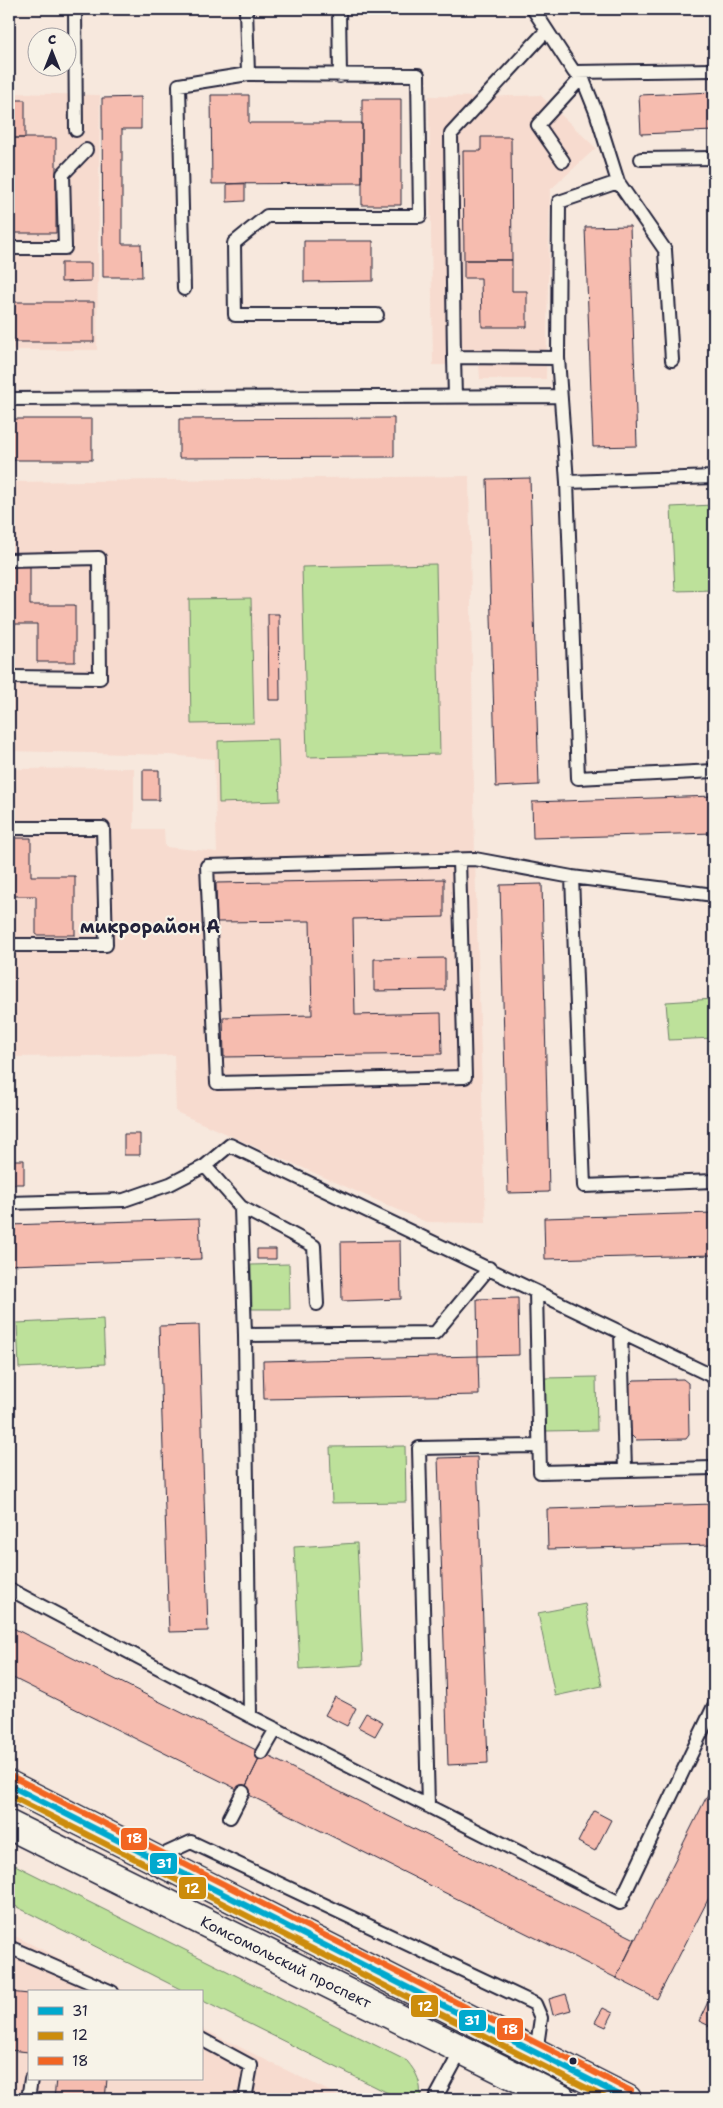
<svg xmlns="http://www.w3.org/2000/svg" width="723" height="2108" font-family="'Shantell Sans',sans-serif">
	<style>
		.built { fill: #f7dbcf }
		.green { fill: #bde19a; stroke: #70826a }
		.building { fill: #f6bcaf; stroke: #22223b }
		.lines { fill: none; stroke-linecap: round; stroke-linejoin: round }
		.lane-casing { stroke: #22223b; stroke-width: 16 }
		.secondary-casing { stroke: #22223b; stroke-width: 31 }
		.lane { stroke: #f7f3e8; stroke-width: 12 }
		.secondary { stroke: #f7f3e8; stroke-width: 28 }
		.bus-1-casing { stroke: #f7f3e8; stroke-width: 10 }
		.bus-2-casing { stroke: #f7f3e8; stroke-width: 10 }
		.bus-3-casing { stroke: #f7f3e8; stroke-width: 10 }
		.bus-1 { stroke: #00a9ce; stroke-width: 6 }
		.bus-2 { stroke: #cc8c0c; stroke-width: 6 }
		.bus-3 { stroke: #f26522; stroke-width: 6 }
		.bus-dot { fill: #22223b; stroke: #f7f3e8; stroke-width: 2 }
		.labels { text-anchor: middle; stroke-width: 4.5; stroke-linejoin: round; paint-order: stroke }
		.street-label { font-size: 15px; fill: #22223b; stroke: #f7f3e8 }
		.quarter-label { font-size: 18px; font-weight: bold; fill: #22223b; stroke: #f7f3e8 }
		.line-badge { stroke: #f7f3e8; stroke-width: 2 }
		.badge-label { font-size: 14px; text-anchor: middle; font-weight: bold; fill: #fff }
	</style>
	<rect width="100%" height="100%" fill="#f7e8dd"/>
	<filter id="ink" filterUnits="userSpaceOnUse"><feTurbulence type="fractalNoise" baseFrequency=".02" numOctaves="2"/><feDisplacementMap in="SourceGraphic" scale="10" xChannelSelector="R" yChannelSelector="G"/><feConvolveMatrix kernelMatrix="1 2 1 2 8 2 1 2 1" color-interpolation-filters="sRGB"/></filter>
	<g filter="url(#ink)">
		<path class="built" d="M9,93L100,95L97,350H9Z
			M540,95L596,148L550,190L546,379H480L479,365H433L429,96L485,97Z
			M469,476L475,859L486,1223L426,1222L176,1112L174,1055L9,1057V769L134,768V829H164L165,847L217,852L214,759L169,755L9,751V482Z
			M9,1933L127,1992H29V2079H201V2028L345,2099H9Z"/>
		<path class="green" d="M713,505L714,590L675,591L671,507Z
			M436,564L440,754L307,757L302,567Z
			M251,598L254,723L191,724L189,599Z
			M278,739L280,801L219,803L218,741Z
			M714,999V1038L669,1040L666,1002Z
			M289,1264L290,1309H252L251,1265Z
			M103,1319L105,1364L19,1368L17,1323Z
			M596,1377L597,1430L546,1431L544,1378Z
			M405,1446L406,1502L332,1503L330,1447Z
			M357,1543L363,1665L300,1669L294,1547Z
			M585,1604L602,1686L555,1696L538,1613Z
			M9,1862L407,2061C417,2073 422,2083 420,2099H400L201,2000V1992H186L9,1903Z
			M463,2093L471,2094L481,2099H452Z"/>
		<path class="building" d="M714,92V131L641,134L639,95Z
			M211,95H249V123H362V183L212,184Z
			M141,97V129H122V244H141L142,277H103L102,98Z
			M362,99H401V205H362Z
			M9,100H25V138H9Z
			M481,137H511L512,260H464L463,151H481Z
			M9,138H56V233H9Z
			M245,183V201L227,202V184Z
			M630,226L637,446L593,447L585,227Z
			M304,241H373V281L304,282Z
			M464,260H512V291H527V327H482L481,278H464Z
			M61,263H91V281L61,282Z
			M9,302H94V342H9Z
			M394,418V457L179,458V419Z
			M9,419H92V460H9Z
			M530,478L539,785L496,787L487,479Z
			M9,566H30V605H75V662H37V624H9Z
			M268,614H279L280,700H269Z
			M143,770H159V800H143Z
			M714,796V833L533,838L532,802Z
			M9,838H31V876H75V935H36V896H9Z
			M444,879V917L353,919L355,1015L441,1013L442,1054L224,1057L223,1017L312,1015L310,921L217,922L216,883Z
			M542,884L549,1192L508,1193L500,885Z
			M445,958V990L374,991V959Z
			M124,1134H140V1155H124Z
			M9,1160H24V1184H9Z
			M714,1213V1255L545,1259L544,1218Z
			M199,1219L201,1259L9,1265V1225Z
			M400,1241L401,1299L342,1301L341,1242Z
			M257,1249H276V1259H257Z
			M518,1298L519,1355L478,1356L477,1299Z
			M199,1325L208,1631L169,1632L159,1326Z
			M478,1356L479,1395L264,1399L263,1361Z
			M683,1379L688,1383L689,1435L686,1439L636,1440L631,1435L629,1385L634,1380Z
			M477,1457L488,1763L448,1765L438,1458Z
			M714,1504V1545L548,1549L547,1509Z
			M9,1626L262,1753L243,1792L9,1676Z
			M335,1697L356,1708L347,1726L325,1715Z
			M366,1713L383,1722L375,1736L358,1727Z
			M262,1753L635,1939L616,1978L243,1792Z
			M714,1782V1888L657,1999L616,1978Z
			M594,1811L611,1820L595,1851L578,1842Z
			M713,1991H714V2028L699,2021Z
			M9,1992L29,1994V2052L9,2050Z
			M566,1994L571,2010L553,2015L549,1999Z
			M603,2008L613,2013L606,2027L595,2022Z
			M56,2079H107L105,2099H54Z"/>
		<g class="lines">
			<g class="lane-casing">
				<path id="lane" d="M75,9L76,130
					M246,9L248,74
					M339,9L340,76
					M533,9L574,72L582,77L596,112L618,182L665,250L672,360
					M546,31L451,134L454,357L558,358
					M574,72L714,70
					M641,159L714,158
					M563,161L538,125L582,77
					M618,182L559,202L558,358L567,482L578,778L714,771
					M9,248H65L63,174L86,150
					M184,289L179,85L248,74L418,75L420,216H267L234,243L235,315H377
					M454,357L455,397
					M9,399L560,396
					M567,482L714,477
					M9,560L99,558L100,678L9,677
					M9,828H103L106,945H9
					M459,860L465,1077L217,1083L207,866L475,859L572,877L714,895
					M572,877L584,1186L714,1181
					M205,1166L241,1207L245,1335L250,1716
					M9,1203L124,1200L170,1184L205,1166L230,1145L714,1377
					M241,1207L314,1246L317,1304
					M536,1292L540,1472L714,1468
					M621,1333L625,1470
					M245,1335L435,1333L489,1268
					M9,1589L250,1716L620,1903L714,1706
					M262,1753L276,1729
					M428,1806L419,1448L538,1446
					M230,1817L243,1792
					M156,1858L191,1842L535,2004L541,2018L536,2053
					M9,1947L112,1992
					M201,2039L251,2066L245,2099
					M28,2099L31,2079
					M435,2099L462,2049"/>
			</g>
			<g class="secondary-casing">
				<g id="secondary">
					<path d="M9,1785L627,2099"/>
					<path id="s1" d="M9,1825L561,2099"/>
				</g>
			</g>
			<use href="#lane" class="lane"/>
			<use href="#secondary" class="secondary"/>
			<g class="bus-1-casing">
				<path id="bus-1" d="M9,1785L627,2099"/>
			</g>
			<g class="bus-2-casing">
				<path id="bus-2" d="M9,1795L608,2099"/>
			</g>
			<g class="bus-3-casing">
				<path id="bus-3" d="M13,1777L631,2091"/>
			</g>
			<use href="#bus-1" class="bus-1"/>
			<use href="#bus-2" class="bus-2"/>
			<use href="#bus-3" class="bus-3"/>
		</g>
	</g>
	<circle class="bus-dot" cx="573" cy="2061" r="4.5"/>
	<g class="labels">
		<g class="street-label">
			<text dy="5" stroke="none"><textPath href="#s1" startOffset="309">Комсомольский проспект</textPath></text>
		</g>
		<g class="quarter-label">
			<text x="150" y="933">микрорайон А</text>
		</g>
	</g>
	<g class="line-badge">
		<rect x="120" y="1827" width="28" height="24" rx="5" fill="#f26522"/>
		<rect x="149" y="1852" width="29" height="23" rx="5" fill="#00a9ce"/>
		<rect x="178" y="1876" width="29" height="24" rx="5" fill="#cc8c0c"/>
		<rect x="410" y="1994" width="29" height="24" rx="5" fill="#cc8c0c"/>
		<rect x="458" y="2009" width="29" height="23" rx="5" fill="#00a9ce"/>
		<rect x="496" y="2017" width="28" height="24" rx="5" fill="#f26522"/>
	</g>
	<g class="badge-label">
		<text x="134" y="1843">18</text>
		<text x="164" y="1868">31</text>
		<text x="192" y="1893">12</text>
		<text x="425" y="2011">12</text>
		<text x="472" y="2025">31</text>
		<text x="510" y="2034">18</text>
	</g>
	<rect width="723" height="2108" fill="none" stroke="#f7f3e8" stroke-width="30"/>
	<rect x="15" y="15" width="693" height="2078" fill="none" stroke="#22223b" stroke-width="2" filter="url(#ink)"/>
	<rect x="28" y="1990" width="175" height="90" fill="#f7f3e8" stroke="#a29fa3"/>
	<rect x="38" y="2007" width="25" height="8" fill="#00a9ce" stroke="#a29fa3"/>
	<text x="72" y="2016" font-size="15" fill="#22223b">31</text>
	<rect x="38" y="2032" width="25" height="8" fill="#cc8c0c" stroke="#a29fa3"/>
	<text x="72" y="2040" font-size="15" fill="#22223b">12</text>
	<rect x="38" y="2057" width="25" height="8" fill="#f26522" stroke="#a29fa3"/>
	<text x="72" y="2066" font-size="15" fill="#22223b">18</text>
	<g transform="translate(52 52)"><circle r="24" fill="#f7f3e8" stroke="#a29fa3"/>
	<path d="M0-4L9 19L0 12L-9 19Z" fill="#22223b"/>
	<text y="-8" font-size="14" font-weight="bold" text-anchor="middle" fill="#22223b">С</text>
	</g>
</svg>
